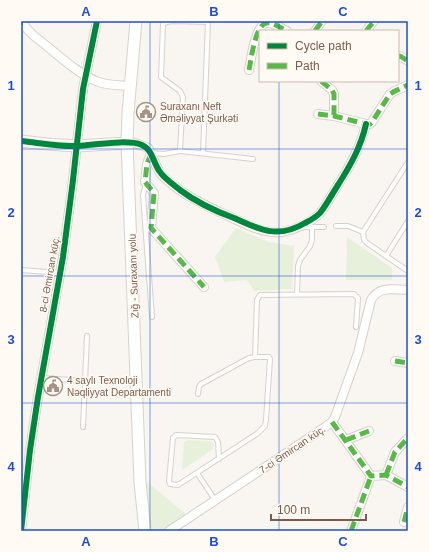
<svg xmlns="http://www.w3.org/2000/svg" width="429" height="552" font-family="Helvetica,sans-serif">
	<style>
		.green { fill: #e7f0db }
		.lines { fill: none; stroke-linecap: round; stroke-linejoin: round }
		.lane-casing { stroke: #d7d1cb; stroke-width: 6 }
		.street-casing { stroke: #d7d1cb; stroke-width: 10 }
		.secondary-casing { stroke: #d9d2cb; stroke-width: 13 }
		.lane { stroke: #fefefd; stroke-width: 4 }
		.street { stroke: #fefefd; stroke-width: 8 }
		.secondary { stroke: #fefefd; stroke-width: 11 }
		.quiet { stroke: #58b947; stroke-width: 5; stroke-dasharray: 10 5; stroke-linecap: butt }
		.cycleway-casing { stroke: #fffaf3; stroke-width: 8 }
		.cycleway { stroke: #00873e; stroke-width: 6 }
		.grid { fill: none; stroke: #1d4ed8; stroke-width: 1; stroke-opacity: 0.55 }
		.labels { text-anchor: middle; stroke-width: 3; stroke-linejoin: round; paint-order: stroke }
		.poi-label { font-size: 10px; fill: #7a5c4d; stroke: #fffaf3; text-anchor: start }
		.street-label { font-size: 10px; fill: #7a5c4d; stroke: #fffaf3 }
		.neatline { fill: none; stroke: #1d4ed8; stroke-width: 1.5 }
		.grid-label { font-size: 13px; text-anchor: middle; font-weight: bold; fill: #1d4ed8 }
	</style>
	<rect width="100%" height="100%" fill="#f9f5f0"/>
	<path class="green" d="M236,228L269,242L294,246L292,289L254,291L247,280L224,282L215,257Z
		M347,237L392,268V280H346Z
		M188,440L210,441L214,444L213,449L182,470L184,442Z
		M147,482L186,514L164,530L152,531L150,528Z"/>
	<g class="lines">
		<g class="lane-casing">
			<path id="lane" d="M180,151L183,97L180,91L161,77L163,24L167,22L172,21L208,22
				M151,153L164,154L180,151L253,159
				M203,153L208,21
				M146,184L143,195L152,317
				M336,226H348L363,232L408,162
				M312,227H324
				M363,232L364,240L367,243L408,271
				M386,256L408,221
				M21,270L60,273
				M297,294L298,266L300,260L310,246L312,240V227H303
				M255,357L257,300L260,295L354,294L358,298L356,327
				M42,378L85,381
				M198,394L199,387L201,384L249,358L255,357H269L270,359L266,420L265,426L258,433L178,485L170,484L169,481L173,438L176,435L215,437L218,442L219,459
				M83,427L87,336
				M197,473L215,500"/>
		</g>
		<g class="street-casing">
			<path id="street" d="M22,21L27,29L34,36C52,49 76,73 96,81C107,86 119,85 130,86
				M315,31L322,21
				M366,31L374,21
				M398,57L400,56L408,61
				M249,70C251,60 255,26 266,23C272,21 282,29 287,31
				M321,81L332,90L334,94V116
				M318,114L334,116L366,124H370L372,122L390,94L395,91L408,85
				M127,143H135L148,148C153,156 155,165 160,173C174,190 204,205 224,214C242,222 261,234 282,232C294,230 311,223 320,213C325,208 329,199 333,193C347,171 360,150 366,124
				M151,153L147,164L145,182L154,193L151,228L204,287
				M395,361L408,363
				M332,422L371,476L386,475L408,487
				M346,440L369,431
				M386,475L395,452L408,438
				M404,522L408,507
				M21,531L30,450L38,397L63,257L73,180L83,89L97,21
				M169,531L312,436L332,422L335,417L358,353L371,300C380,285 393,290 408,290
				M351,531L371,476"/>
		</g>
		<g class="secondary-casing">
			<path id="secondary" d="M136,21L128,113L127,143L140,482L145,531
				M21,141L46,144L77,146L127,143"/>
		</g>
		<use href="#lane" class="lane"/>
		<use href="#street" class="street"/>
		<use href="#secondary" class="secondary"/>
		<path class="quiet" d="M21,23H23
			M315,31L322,21
			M366,31L374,21
			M398,57L400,56L408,61
			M249,70C251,60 255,26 266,23C272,21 282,29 287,31
			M321,81L332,90L334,94V116
			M318,114L334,116L366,124H370L372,122L390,94L395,91L408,85
			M151,153L147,164L145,182L154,193L151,228L204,287
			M395,361L408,363
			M332,422L371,476L386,475L408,487
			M346,440L369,431
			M386,475L395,452L408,438
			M404,522L408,507
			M351,531L371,476"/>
		<g class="cycleway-casing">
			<path id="cycleway" d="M21,141C40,143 59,147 78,146C95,145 127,139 142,145C153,150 153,163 160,172C165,179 174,185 180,190C196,202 215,211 234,218C260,230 278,239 305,223C311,220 316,217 320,213C327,204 332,194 338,185C350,166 361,147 366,124
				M21,531L30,450L38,397L63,257L73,180L83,89L97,21"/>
		</g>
		<use href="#cycleway" class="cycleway"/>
	</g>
	<path class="grid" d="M150,21V531M279,21V31M279,81V531M21,149H408M21,276H408M21,403H408"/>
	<defs>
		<g id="civic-ring" transform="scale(1)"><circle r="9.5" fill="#fffaf3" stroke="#a69286" stroke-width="1.5"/><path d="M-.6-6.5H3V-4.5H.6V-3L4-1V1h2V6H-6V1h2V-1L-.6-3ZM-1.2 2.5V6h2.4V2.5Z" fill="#a69286"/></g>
	</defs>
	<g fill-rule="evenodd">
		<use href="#civic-ring" x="146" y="112"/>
		<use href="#civic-ring" x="53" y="386"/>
	</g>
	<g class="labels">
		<g class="poi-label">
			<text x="160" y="110">Suraxanı Neft<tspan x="160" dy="12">Əməliyyat Şurkəti</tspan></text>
			<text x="67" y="384">4 saylı Texnoloji<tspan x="67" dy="12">Nəqliyyat Departamenti</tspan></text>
		</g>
		<g class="street-label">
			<text transform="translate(49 274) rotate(-80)" y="4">8-ci Əmircan küç.</text>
			<text transform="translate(133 276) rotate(-92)" y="4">Zığ - Suraxanı yolu</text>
			<text transform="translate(292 449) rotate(-34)" y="4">7-ci Əmircan küç.</text>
		</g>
	</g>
	<rect width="429" height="552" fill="none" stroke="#fffaf3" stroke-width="44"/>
	<rect x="259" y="30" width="140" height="52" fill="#fffaf3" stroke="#cabbb1"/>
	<rect x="267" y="43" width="20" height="6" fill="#00873e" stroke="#cabbb1"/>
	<text x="295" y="50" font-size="12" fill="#7a5c4d">Cycle path</text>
	<rect x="267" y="63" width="20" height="6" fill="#58b947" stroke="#cabbb1"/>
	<text x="295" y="70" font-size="12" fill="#7a5c4d">Path</text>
	<path d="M271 514v6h95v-6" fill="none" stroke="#7a5c4d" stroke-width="2"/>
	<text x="277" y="514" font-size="12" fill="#7a5c4d" stroke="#fffaf3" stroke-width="3" paint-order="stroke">100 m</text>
	<rect x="22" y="22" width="385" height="508" class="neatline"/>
	<g class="grid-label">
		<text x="86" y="16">A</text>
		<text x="214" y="16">B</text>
		<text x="343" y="16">C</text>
		<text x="11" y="90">1</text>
		<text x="418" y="90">1</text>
		<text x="11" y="217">2</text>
		<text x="418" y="217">2</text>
		<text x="11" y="344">3</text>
		<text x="418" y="344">3</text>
		<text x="11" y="471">4</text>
		<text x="418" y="471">4</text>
		<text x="86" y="546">A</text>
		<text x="214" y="546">B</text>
		<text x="343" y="546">C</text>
	</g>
</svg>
